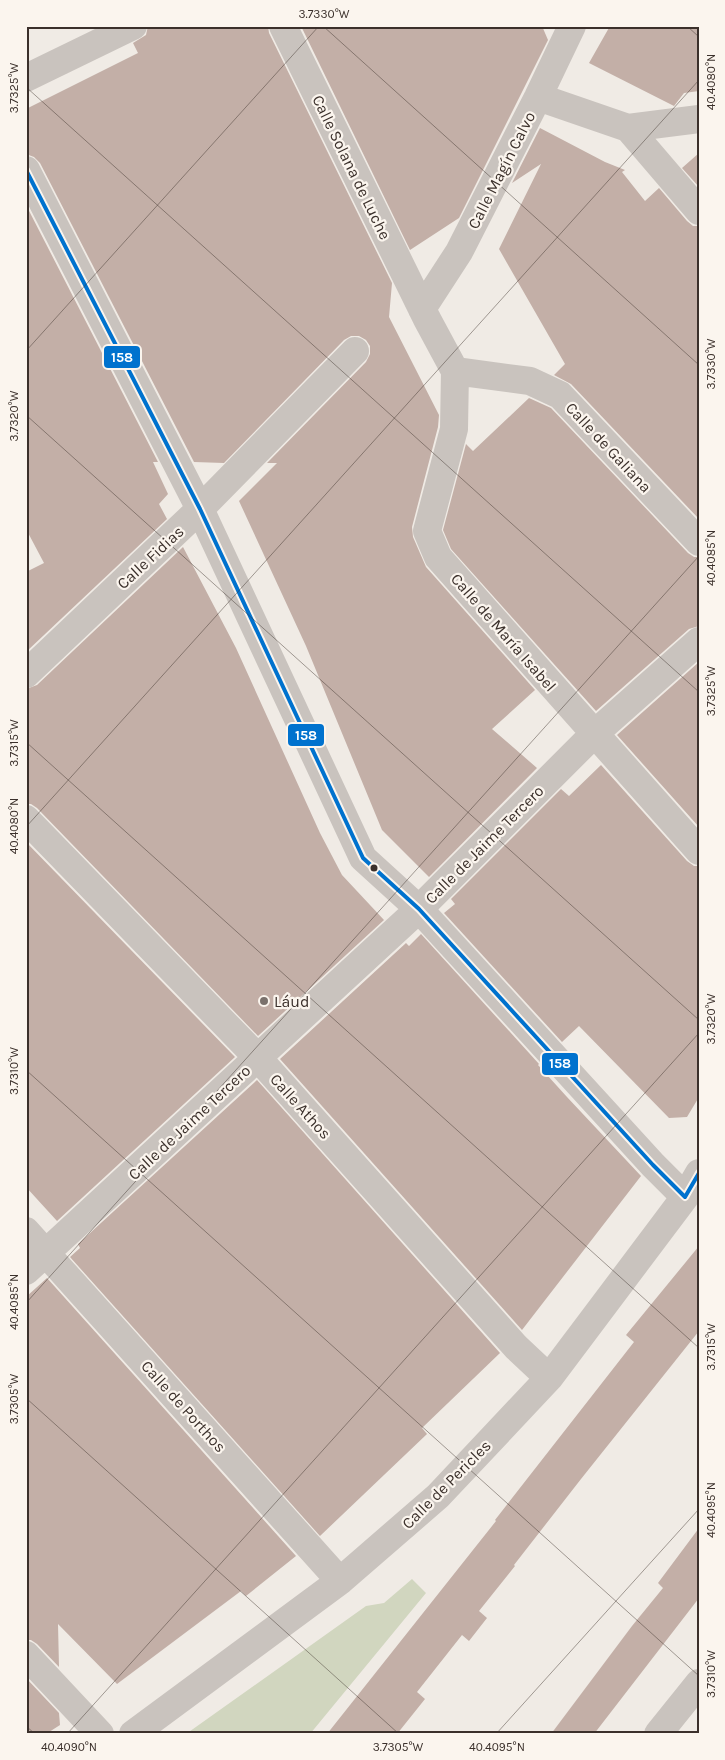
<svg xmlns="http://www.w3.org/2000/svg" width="725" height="1760" font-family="Karla,sans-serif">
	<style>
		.green { fill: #d1d6bf }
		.building { fill: #c3afa7 }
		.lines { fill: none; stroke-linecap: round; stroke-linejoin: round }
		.minor { stroke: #c9c3be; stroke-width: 28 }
		.bus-1-casing { stroke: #fbf5ee; stroke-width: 8 }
		.bus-1 { stroke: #0072ce; stroke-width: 4 }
		.ticks { fill: none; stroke: #3b302b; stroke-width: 1; stroke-opacity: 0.45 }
		.bus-dot { fill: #3b302b; stroke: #fbf5ee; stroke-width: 2 }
		.poi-dot { fill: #7a716c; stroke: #fbf5ee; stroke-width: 2 }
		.labels { text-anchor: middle; stroke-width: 4.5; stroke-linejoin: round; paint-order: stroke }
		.street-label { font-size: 16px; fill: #3b302b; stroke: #fbf5ee }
		.poi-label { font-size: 16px; fill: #3b302b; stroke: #fbf5ee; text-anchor: start }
		.line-badge { stroke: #fbf5ee; stroke-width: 2 }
		.badge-label { font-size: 14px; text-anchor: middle; font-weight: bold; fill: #fff }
		.neatline { fill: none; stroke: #3b302b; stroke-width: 2 }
		.ticks-label { font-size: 12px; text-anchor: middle; fill: #3b302b }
	</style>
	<rect width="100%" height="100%" fill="#f0ebe5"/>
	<path class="green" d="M412,1579L426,1593L310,1734H186L366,1606L384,1603Z"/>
	<path class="building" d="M148,26H268L269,33L392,283L389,317L439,415L438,427L412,527L413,537L426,567L535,690L492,729L537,768L429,877L382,830L306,646L239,501L277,463H267L366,362L370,354V346L366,340L359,336H351L344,340L224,463L194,462L40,163L34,157L26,154V109L138,53L133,43L146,35Z
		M301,26H542L548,40L459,218L410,250Z
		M610,26H699V91L684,93L674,106L589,63Z
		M540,128L605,162L625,170L622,172L645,201L659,188L687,221L693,226H699V519L571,384L554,375L565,364L499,249L541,164L512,183Z
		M699,153V187L682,168Z
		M26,205L158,462H153L168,494L159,504L167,519L26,652V572L44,563L26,529Z
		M529,398L551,408L688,553L694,557H699V626L689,629L596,711L451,549L443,530L466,444L473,451Z
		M183,547L236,648L320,833L342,875L384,920L258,1036L37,808L31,804H26V689L37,685Z
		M699,662V827L617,735Z
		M601,765L687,861L694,866H699V1097L687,1117L669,1118L579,1026L562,1042L444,913L455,904L451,899L561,789L569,796Z
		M26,842L235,1057L57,1221L26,1187Z
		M421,934L539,1064L538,1065L567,1097L641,1176L522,1330L280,1059L406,943L409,946Z
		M257,1080L500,1353L422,1428L427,1434L320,1536L70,1257L80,1248L78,1244Z
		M699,1246V1331L581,1479L514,1565L515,1566L479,1611L487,1618L469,1641L462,1635L417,1692L425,1699L397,1734H327L496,1521L495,1520L634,1342L626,1335Z
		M47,1278L296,1556L246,1596L241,1591L117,1684L58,1624L59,1667L37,1644L31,1640H26V1297Z
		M699,1528V1598L594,1734H551L632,1626L663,1588L658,1583Z
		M26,1678L59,1713L60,1725L46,1734H26Z"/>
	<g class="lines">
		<path class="minor" d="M283,26L427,319L455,371L530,381L560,395L699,542
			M26,78L133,26
			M538,97L628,128L699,119
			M628,128L699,211
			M26,170L200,509L363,858L419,909L653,1165L685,1197
			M422,309L459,252L538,97L572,26
			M455,371L454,429L427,531L438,557L699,851
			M26,674L200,509L355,351
			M26,819L258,1058L516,1347L549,1378
			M26,1231L340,1581
			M26,1271L419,909L594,734L699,641
			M26,1655L100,1734
			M133,1734L340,1581L438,1496L549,1378L685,1197L699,1173
			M658,1734L699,1683"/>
		<g class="bus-1-casing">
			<path id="bus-1" d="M26,170L200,509L363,858L419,909L653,1165L685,1197L699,1173"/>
		</g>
		<use href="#bus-1" class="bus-1"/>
	</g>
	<path class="ticks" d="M323,26L699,365M687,26L699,37M26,87L699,692M26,351L319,26M26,415L699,1020M26,742L699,1348M26,827L699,80M26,1070L699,1676M26,1303L699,556M26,1398L399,1734M26,1726L35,1734M67,1734L699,1033M496,1734L699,1509"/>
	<circle class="bus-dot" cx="374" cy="868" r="4.5"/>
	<circle class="poi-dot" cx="264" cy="1001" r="5"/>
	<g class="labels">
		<g class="street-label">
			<text transform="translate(352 167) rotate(64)" y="6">Calle Solana de Luche</text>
			<text transform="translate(501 170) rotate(-63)" y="6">Calle Magín Calvo</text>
			<text transform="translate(609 447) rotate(47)" y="6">Calle de Galiana</text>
			<text transform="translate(150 557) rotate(-43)" y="6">Calle Fidias</text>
			<text transform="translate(504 632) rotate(49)" y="6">Calle de María Isabel</text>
			<text transform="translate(484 844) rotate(-45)" y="6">Calle de Jaime Tercero</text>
			<text transform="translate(301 1106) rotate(48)" y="6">Calle Athos</text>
			<text transform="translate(189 1122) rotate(-43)" y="6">Calle de Jaime Tercero</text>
			<text transform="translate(184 1406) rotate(48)" y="6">Calle de Porthos</text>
			<text transform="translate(446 1484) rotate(-45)" y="6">Calle de Pericles</text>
		</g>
		<g class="poi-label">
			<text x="274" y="1007">Láud</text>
		</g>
	</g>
	<g class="line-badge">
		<rect x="103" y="345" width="38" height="24" rx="5" fill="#0072ce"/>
		<rect x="287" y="723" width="38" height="24" rx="5" fill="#0072ce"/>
		<rect x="541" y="1052" width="38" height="24" rx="5" fill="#0072ce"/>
	</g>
	<g class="badge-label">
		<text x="122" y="362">158</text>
		<text x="306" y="740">158</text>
		<text x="560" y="1068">158</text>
	</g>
	<rect width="725" height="1760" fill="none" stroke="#fbf5ee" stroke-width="55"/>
	<rect x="28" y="28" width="670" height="1704" class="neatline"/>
	<g class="ticks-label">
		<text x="324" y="18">3.7330°W</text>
		<text transform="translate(711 82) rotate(-90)" y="4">40.4080°N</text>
		<text transform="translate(14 88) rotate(-90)" y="4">3.7325°W</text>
		<text transform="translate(711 364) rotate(-90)" y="4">3.7330°W</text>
		<text transform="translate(14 416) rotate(-90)" y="4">3.7320°W</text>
		<text transform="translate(711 558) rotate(-90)" y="4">40.4085°N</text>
		<text transform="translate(711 691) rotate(-90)" y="4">3.7325°W</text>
		<text transform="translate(14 743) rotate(-90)" y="4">3.7315°W</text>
		<text transform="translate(14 826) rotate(-90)" y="4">40.4080°N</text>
		<text transform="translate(711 1019) rotate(-90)" y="4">3.7320°W</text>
		<text transform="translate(14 1071) rotate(-90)" y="4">3.7310°W</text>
		<text transform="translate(14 1302) rotate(-90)" y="4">40.4085°N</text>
		<text transform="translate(711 1347) rotate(-90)" y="4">3.7315°W</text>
		<text transform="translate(14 1399) rotate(-90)" y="4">3.7305°W</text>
		<text transform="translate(711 1510) rotate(-90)" y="4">40.4095°N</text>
		<text transform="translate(711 1674) rotate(-90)" y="4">3.7310°W</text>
		<text x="69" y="1751">40.4090°N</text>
		<text x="398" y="1751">3.7305°W</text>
		<text x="497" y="1751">40.4095°N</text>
	</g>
</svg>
